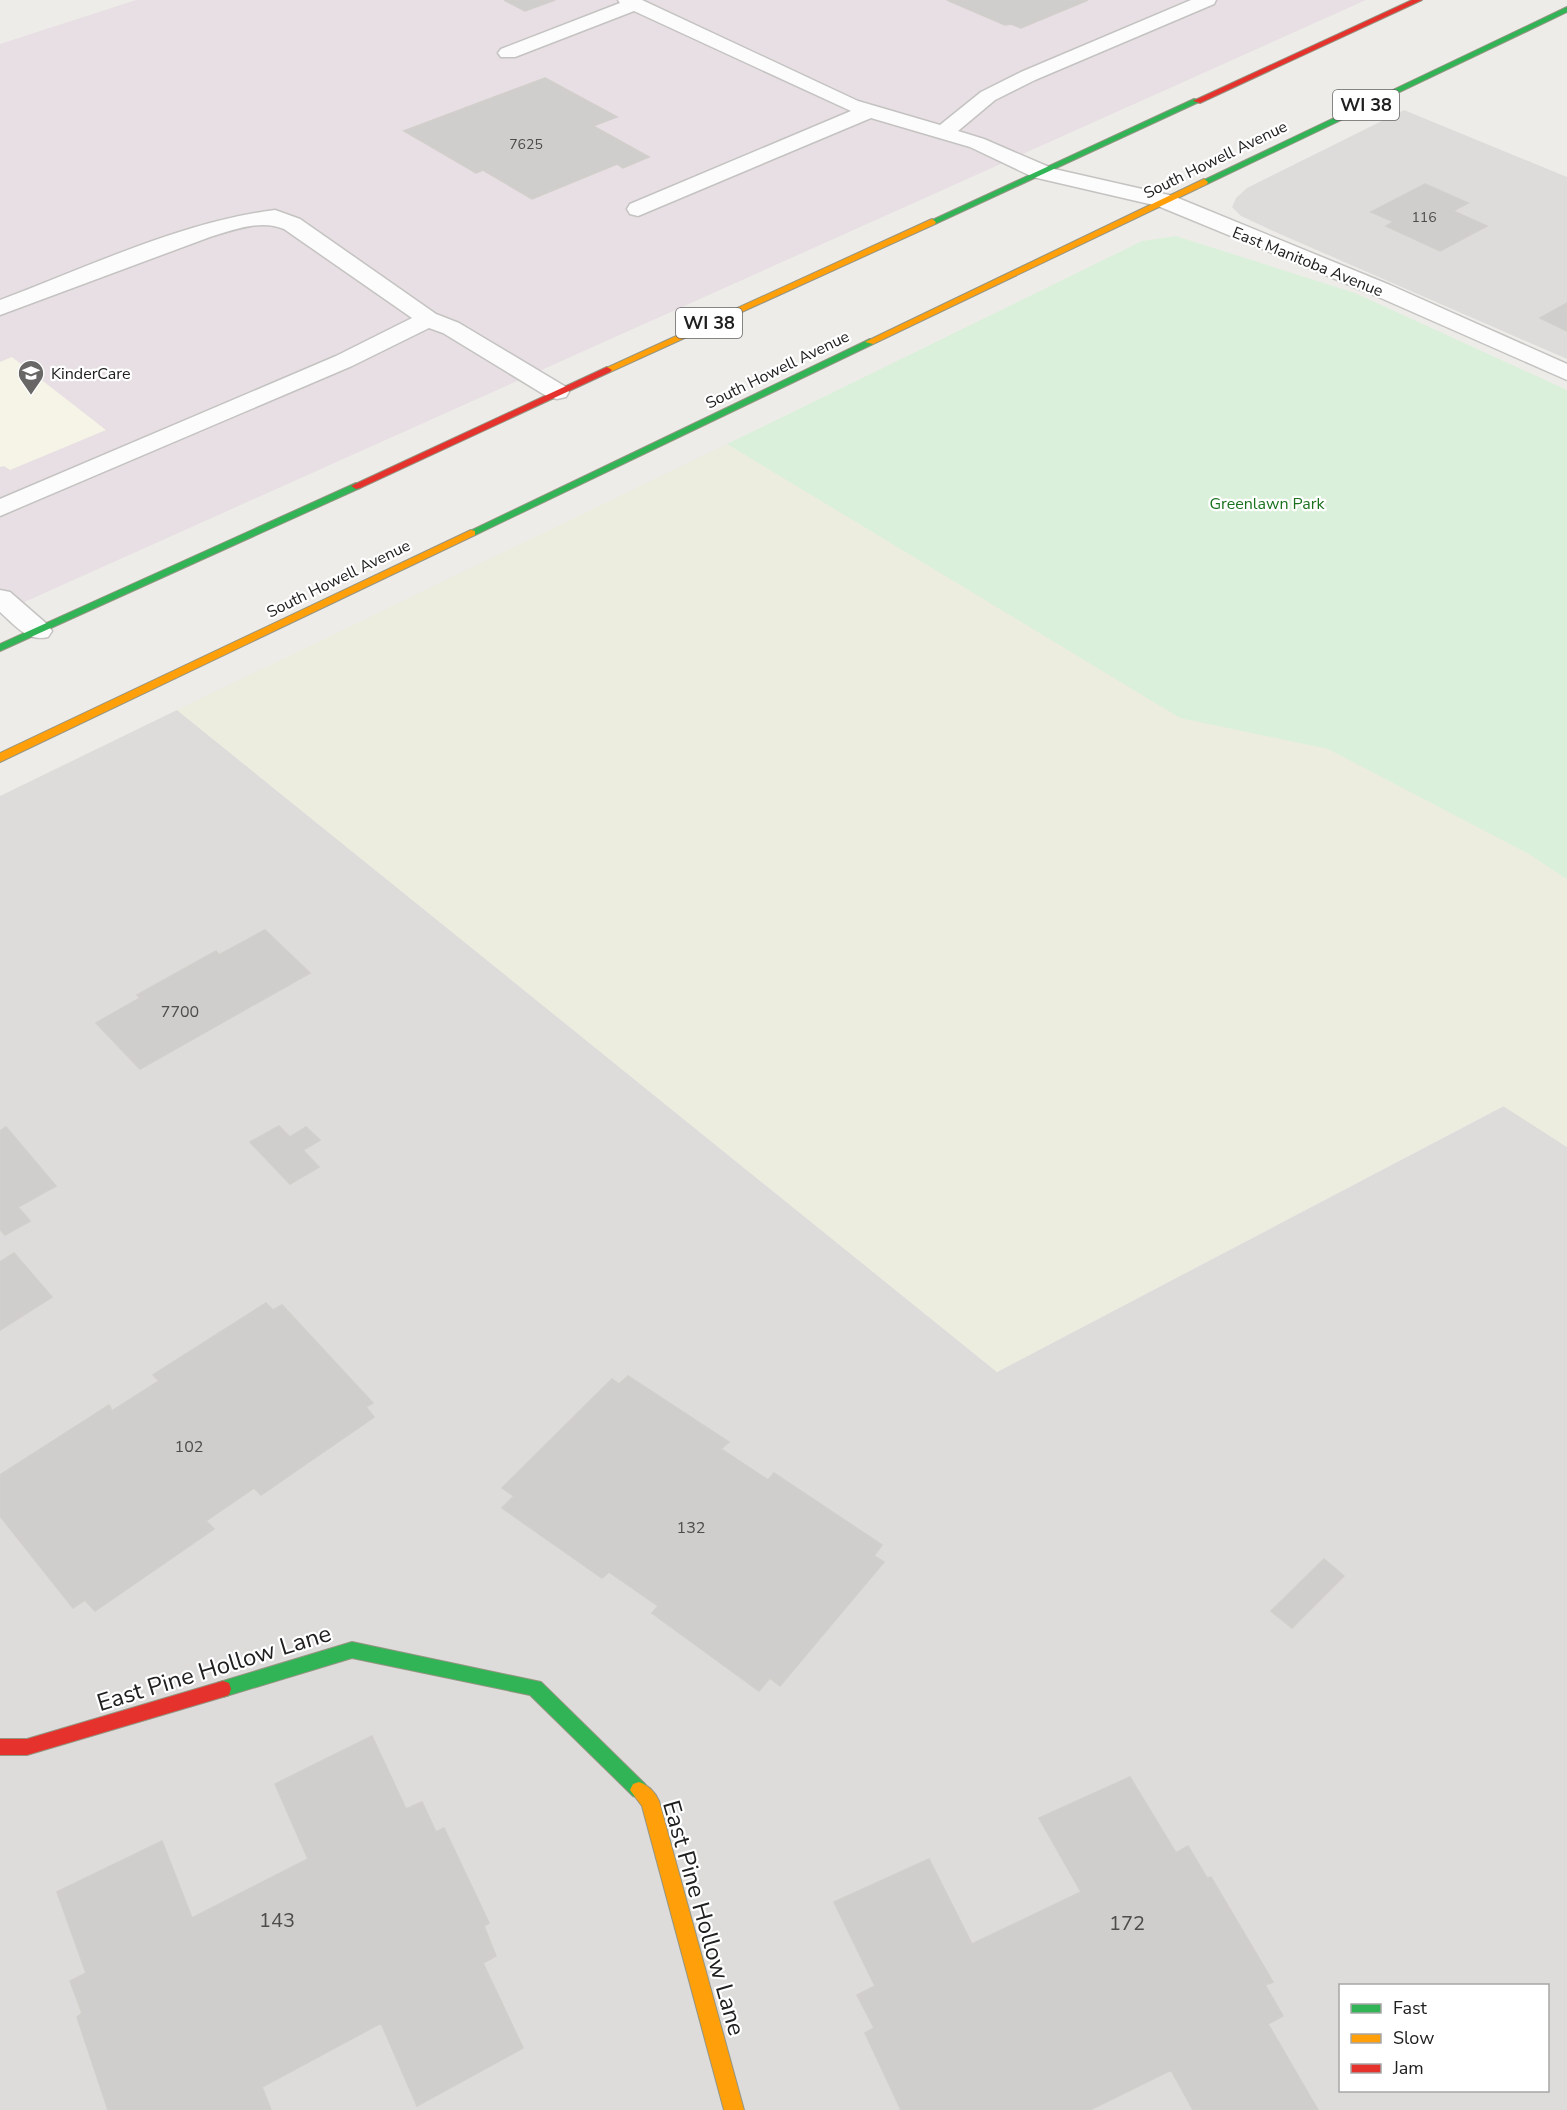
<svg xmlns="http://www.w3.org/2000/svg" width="1567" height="2110" font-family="'Nunito Sans',sans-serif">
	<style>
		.residential { fill: #dddcda; fill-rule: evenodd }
		.industrial { fill: #e7dfe3 }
		.education { fill: #f5f4e7 }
		.farmland { fill: #ececdf }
		.park { fill: #dbf0da }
		.building { fill: #d0cecc; stroke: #d1cecb; stroke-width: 1.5 }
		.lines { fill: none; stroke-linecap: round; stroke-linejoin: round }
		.lane-casing { stroke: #c4c3c1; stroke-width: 3 }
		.street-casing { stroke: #c4c3c1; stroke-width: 3 }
		.fast-casing { stroke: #959583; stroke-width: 2 }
		.slow-casing { stroke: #959583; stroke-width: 2 }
		.jam-casing { stroke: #959583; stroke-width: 2 }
		.lane { fill: #fcfcfc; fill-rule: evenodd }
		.street { fill: #fcfcfc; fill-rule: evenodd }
		.fast { fill: #30b455; fill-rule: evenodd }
		.slow { fill: #ff9f0a; fill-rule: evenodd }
		.jam { fill: #e5322d; fill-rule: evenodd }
		.labels { text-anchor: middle; stroke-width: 4.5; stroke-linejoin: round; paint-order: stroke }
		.far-number-label { font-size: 14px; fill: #4c4c4b }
		.far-street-label { font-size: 16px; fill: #202020; stroke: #fff }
		.far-poi-label { font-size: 16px; fill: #202020; stroke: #fff; text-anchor: start }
		.far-park-label { font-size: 16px; fill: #1a721e; stroke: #fff }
		.number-label { font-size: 16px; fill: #4c4c4b }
		.shield { fill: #fff; stroke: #636363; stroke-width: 1.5 }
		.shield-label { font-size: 18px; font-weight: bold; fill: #202020 }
		.near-number-label { font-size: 20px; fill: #4c4c4b }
		.near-street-label { font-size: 24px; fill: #202020; stroke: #fff }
	</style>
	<rect width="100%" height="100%" fill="#eeece9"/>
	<path class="residential" d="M1404,110L1567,177V359L1273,231L1241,216L1232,207L1236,198L1247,188Z
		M177,710L997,1372L1504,1106L1567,1147V2110H0V796ZM1340,1986H1548V2090H1340Z"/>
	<path class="industrial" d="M136,0H1366L0,613V44Z"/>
	<path class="education" d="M12,357L106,430L10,470L4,466L0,467V362Z"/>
	<path class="farmland" d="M727,444L1180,718L1328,749L1527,853L1567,879V1147L1503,1106L997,1372L177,710Z"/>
	<path class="park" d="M1176,236L1355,293L1567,390V879L1527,853L1328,749L1180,718L727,444L1142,241Z"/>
	<path class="building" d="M504,0H555L525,11Z
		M947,0H1088L1021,28L1011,24L1005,25Z
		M545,78L617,117L593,126L649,157L623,168L617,164L532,199L483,170L476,173L404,131Z
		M1425,184L1468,203L1453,211L1487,226L1440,251L1386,226L1394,222L1371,212Z
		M1567,303V331L1540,318Z
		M265,930L310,973L140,1069L96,1023L140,998L137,995L216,951L219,955Z
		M279,1126L290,1137L306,1127L320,1140L303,1150L319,1167L290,1184L250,1142Z
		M6,1127L56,1186L18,1207L30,1221L5,1235L0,1229V1131Z
		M14,1253L52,1297L0,1330V1262Z
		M266,1303L273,1310L282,1305L373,1403L366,1407L374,1417L261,1495L254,1488L206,1521L214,1529L95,1611L85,1600L73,1608L0,1516V1475L109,1405L112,1411L159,1381L153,1375Z
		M628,1376L729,1442L721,1449L768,1480L774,1473L882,1545L874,1556L884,1562L780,1686L770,1678L759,1691L652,1613L658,1606L609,1572L602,1578L502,1508L514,1496L502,1488L612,1379L619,1384Z
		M1324,1559L1344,1576L1292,1628L1271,1611Z
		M372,1736L406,1809L422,1802L436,1832L444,1828L489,1923L484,1926L496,1956L483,1963L523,2048L417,2106L381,2023L262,2087L271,2110H108L77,2017L82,2013L70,1981L86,1973L57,1892L162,1841L192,1918L308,1859L275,1784Z
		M1130,1777L1176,1853L1188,1846L1207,1878L1211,1877L1273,1982L1265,1985L1283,2016L1268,2024L1318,2110H1193L1171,2070L1090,2110H901L865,2033L874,2028L857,1995L875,1986L834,1902L929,1859L972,1944L1081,1892L1039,1818Z"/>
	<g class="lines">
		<g class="lane-casing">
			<path id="lane" d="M618,0H642L858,101L940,125L981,92L1021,72L1191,0H1216L1214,4L1035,80L995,100L958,131L984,139L1049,167L1052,172L1049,177H1033L970,147L871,118L638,216L630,214L627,209L630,204L851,111L634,11L515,57H501L498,53L501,49L620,3Z
				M275,210L300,219L436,314L459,323L566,387L569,392L566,397L557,399L548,397L443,333L429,328L352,366L0,516V499L336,356L412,318L284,229C261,219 233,230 210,237L0,315V300C88,267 181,222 275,210Z
				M0,590L10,592L48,625L52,631L48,637C27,642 15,625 0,612Z"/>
		</g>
		<g class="street-casing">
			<path id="street" d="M1041,166L1173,196L1390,285L1567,364V380L1374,295L1158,206L1033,177L1030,172L1033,167Z"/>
		</g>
		<g class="fast-casing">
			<path id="fast" d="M1567,7V12L1207,184L1200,182Z
				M1194,99L1201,101L935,224L928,222Z
				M870,339L873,340V344L475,535H467L466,533Z
				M356,483L361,486L360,488L0,651V644Z
				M352,1642L541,1682L645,1784L648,1790L645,1796L639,1798L633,1796L530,1695L352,1658L223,1697L217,1695L215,1689L217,1683L223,1681Z"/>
		</g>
		<g class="slow-casing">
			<path id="slow" d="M1204,179L1208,182L1207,184L873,344L865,342Z
				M932,219L936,222L935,224L610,372L602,370Z
				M471,530L475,531V535L0,762V753Z
				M639,1782C648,1785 655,1792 659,1801L744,2110H724L642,1806L630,1790L633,1784Z"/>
		</g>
		<g class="jam-casing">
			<path id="jam" d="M1412,0H1422L1200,103L1193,101Z
				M607,367L612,370L610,372L360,488L356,489L351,486Z
				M223,1681L229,1683L231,1689L229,1695L223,1697L27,1755H0V1739H27Z"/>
		</g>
		<use href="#lane" class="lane"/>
		<use href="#street" class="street"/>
		<use href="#fast" class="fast"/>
		<use href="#slow" class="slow"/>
		<use href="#jam" class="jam"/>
	</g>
	<defs>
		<g id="school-pin" transform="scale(1.35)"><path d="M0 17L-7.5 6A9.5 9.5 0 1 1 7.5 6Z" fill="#686766" stroke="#fff"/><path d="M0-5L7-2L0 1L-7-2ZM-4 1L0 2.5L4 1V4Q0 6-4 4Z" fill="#fff"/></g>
	</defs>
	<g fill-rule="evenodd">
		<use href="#school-pin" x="31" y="373"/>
	</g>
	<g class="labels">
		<g class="far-number-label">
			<text x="526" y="149">7625</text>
			<text x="1424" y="222">116</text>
		</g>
		<g class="far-street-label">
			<text transform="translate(1215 159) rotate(-26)" y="6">South Howell Avenue</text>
			<text transform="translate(1308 261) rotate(22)" y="6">East Manitoba Avenue</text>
			<text transform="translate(777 369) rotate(-26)" y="6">South Howell Avenue</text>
			<text transform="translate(338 578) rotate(-26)" y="6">South Howell Avenue</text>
		</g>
		<g class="far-poi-label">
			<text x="51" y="379">KinderCare</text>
		</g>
		<g class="far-park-label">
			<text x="1267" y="509">Greenlawn Park</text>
		</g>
		<g class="number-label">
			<text x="180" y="1017">7700</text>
			<text x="189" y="1452">102</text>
			<text x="691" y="1533">132</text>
		</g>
		<g class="shield">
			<rect x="1333" y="90" width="66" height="30" rx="4.5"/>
			<rect x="676" y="308" width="66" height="30" rx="4.5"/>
		</g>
		<g class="shield-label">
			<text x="1366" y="111">WI 38</text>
			<text x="709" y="329">WI 38</text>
		</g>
		<g class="near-number-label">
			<text x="277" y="1927">143</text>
			<text x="1127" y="1930">172</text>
		</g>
		<g class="near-street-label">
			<text transform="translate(214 1668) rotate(-17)" y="8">East Pine Hollow Lane</text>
			<text transform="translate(704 1918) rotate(74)" y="8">East Pine Hollow Lane</text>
		</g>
	</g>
	<rect x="1339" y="1984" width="210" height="108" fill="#ffffff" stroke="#a6a6a6" stroke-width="1.5"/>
	<rect x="1351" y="2004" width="30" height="9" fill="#30b455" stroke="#a6a6a6" stroke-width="1.5"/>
	<text x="1393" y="2014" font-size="18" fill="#202020">Fast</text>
	<rect x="1351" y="2034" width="30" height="9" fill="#ff9f0a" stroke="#a6a6a6" stroke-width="1.5"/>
	<text x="1393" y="2044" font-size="18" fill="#202020">Slow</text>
	<rect x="1351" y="2064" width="30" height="9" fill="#e5322d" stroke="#a6a6a6" stroke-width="1.5"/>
	<text x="1393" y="2074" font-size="18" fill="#202020">Jam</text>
</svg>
